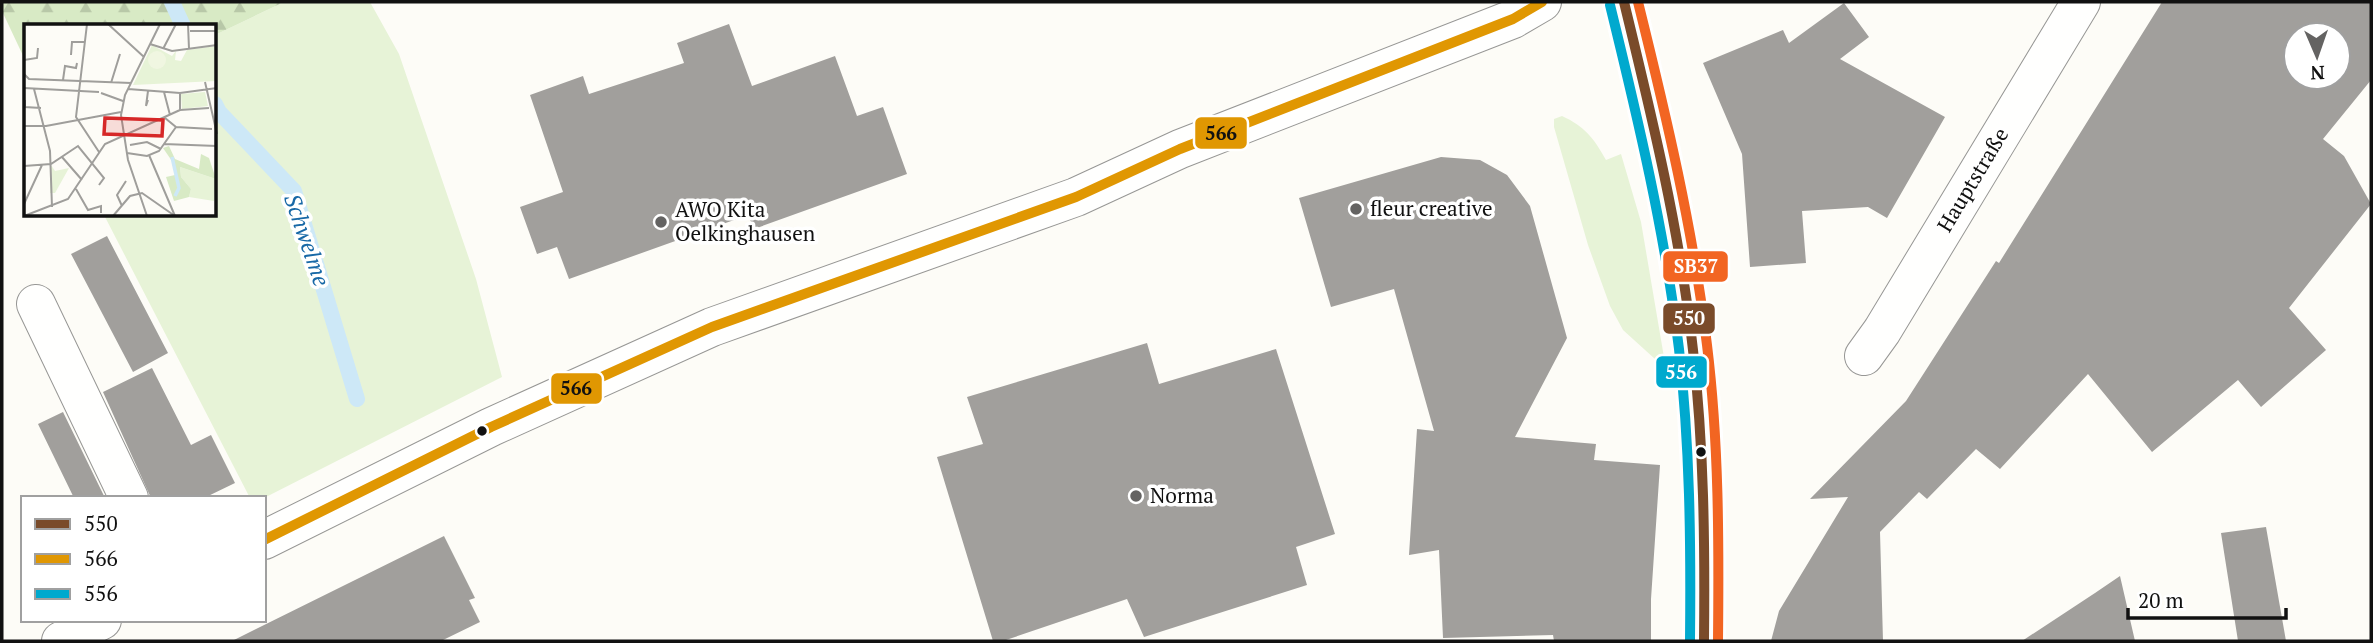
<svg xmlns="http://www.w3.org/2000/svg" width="2373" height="643" font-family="'PT Serif',serif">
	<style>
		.grass { fill: #e7f3d7 }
		.forest { fill: url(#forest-firs) }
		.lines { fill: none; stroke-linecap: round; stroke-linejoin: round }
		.stream { stroke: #cde8f7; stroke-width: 16 }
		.building { fill: #a19f9c; fill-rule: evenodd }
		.minor-casing { stroke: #979795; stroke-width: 40 }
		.major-casing { stroke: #858482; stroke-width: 40 }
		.minor { stroke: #fffffe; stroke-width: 38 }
		.major { stroke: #ede9dc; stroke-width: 38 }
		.bus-1-casing { stroke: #fff; stroke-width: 16 }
		.bus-2-casing { stroke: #fff; stroke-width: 16 }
		.bus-3-casing { stroke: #fff; stroke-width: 16 }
		.bus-4-casing { stroke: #fff; stroke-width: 16 }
		.bus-1 { stroke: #7a4b2a; stroke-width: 10 }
		.bus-2 { stroke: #e09702; stroke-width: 10 }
		.bus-3 { stroke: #00a9ce; stroke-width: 10 }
		.bus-4 { stroke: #f26522; stroke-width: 10 }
		.poi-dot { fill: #646362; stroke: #fff; stroke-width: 2.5 }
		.bus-dot { fill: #111; stroke: #fff; stroke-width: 2.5 }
		.labels { text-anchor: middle; stroke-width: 7; stroke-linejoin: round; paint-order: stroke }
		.street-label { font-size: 21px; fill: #111; stroke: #fff }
		.poi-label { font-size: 21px; fill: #111; stroke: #fff; text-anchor: start }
		.water-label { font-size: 23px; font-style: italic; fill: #1768a6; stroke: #fff }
		.inset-river { fill: none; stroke: #cde8f7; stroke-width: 3.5 }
		.inset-road { fill: none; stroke: #9f9e9b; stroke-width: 2 }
		.view { fill: #d62828; fill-opacity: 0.15; stroke: #d62828; stroke-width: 3.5 }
		.inset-edge { fill: none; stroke: #111; stroke-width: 3.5 }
		.line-badge { stroke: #fff; stroke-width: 2.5 }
		.badge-label { font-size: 19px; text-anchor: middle; font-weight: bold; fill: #fff }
		.pale-badge-label { font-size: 19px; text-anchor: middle; font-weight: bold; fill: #111 }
	</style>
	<defs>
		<pattern id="forest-firs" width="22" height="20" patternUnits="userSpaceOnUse" patternTransform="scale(1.75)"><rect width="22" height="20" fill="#d8eac5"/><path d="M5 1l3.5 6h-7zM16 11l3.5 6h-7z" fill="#b8c8a8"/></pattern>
	</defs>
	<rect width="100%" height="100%" fill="#fdfcf7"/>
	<path class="grass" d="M284,2H370L399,54L476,279L502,377L264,498H250L104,215H215V35Z
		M1562,116C1584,126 1594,138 1606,160L1621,154L1641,222L1666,369L1623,330L1610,306L1588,245L1554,127V119Z"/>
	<path class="forest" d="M2,2H284L215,35V26H26V62L2,11Z"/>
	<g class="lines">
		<path class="stream" d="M172,2L183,26
			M215,104L219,112L294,191L357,399"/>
	</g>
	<path class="building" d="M2162,2H2371V80L2323,139L2344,156L2371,204L2289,308L2326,350L2261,407L2238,380L2152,452L2088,374L2000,469L1976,449L1927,499L1919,492L1880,532L1883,641H1771L1779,611L1848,497L1810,499L1906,401L1996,261L1999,263ZM2296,35H2338V77H2296Z
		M1844,3L1869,37L1840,59L1945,117L1887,218L1868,207L1802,211L1806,263L1750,267L1742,154L1703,63L1783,30L1789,43Z
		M729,24L752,86L835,56L857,116L883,107L907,174L754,229L748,215L569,279L557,247L537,254L520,207L563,192L530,95L583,76L589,94L684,63L677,43Z
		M1441,157L1480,160L1507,175L1530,206L1567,338L1515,437L1596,444L1594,460L1660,465L1651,599V641H1554L1553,635L1443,638L1439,550L1409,555L1417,429L1434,431L1394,289L1331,307L1299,198Z
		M107,236L168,353L133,372L71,254Z
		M1147,343L1159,384L1276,349L1335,534L1296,547L1307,585L1144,637L1127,599L1003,641H993L937,457L983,444L967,397Z
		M152,368L191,445L211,435L235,483L204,498H151L103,392Z
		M63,412L105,498H74L38,424Z
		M2266,527L2286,641H2238L2221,533Z
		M444,536L475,598L469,600L480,622L441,641H232Z
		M2120,576L2135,641H2022L2095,593Z"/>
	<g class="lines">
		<g class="minor-casing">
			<path id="minor" d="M36,304L129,498
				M1864,356L1882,331L2081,2
				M264,540L491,427L712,327L1076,197L1180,149L1513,19L1542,2
				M61,641L102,620"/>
		</g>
		<g class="major-casing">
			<path id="major" d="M1624,2C1656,131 1687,264 1698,398C1705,479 1705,560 1704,641"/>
		</g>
		<use href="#minor" class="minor"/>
		<use href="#major" class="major"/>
		<g class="bus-1-casing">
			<path id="bus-1" d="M1624,2C1652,117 1680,232 1693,350C1704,447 1705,544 1704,641"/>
		</g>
		<g class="bus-2-casing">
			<path id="bus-2" d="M264,540L491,427L712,327L1076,197L1180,149L1513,19L1542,2"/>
		</g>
		<g class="bus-3-casing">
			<path id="bus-3" d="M1610,5C1638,119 1665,233 1679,349C1690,446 1691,543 1690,641"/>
		</g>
		<g class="bus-4-casing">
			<path id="bus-4" d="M1638,2C1666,115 1693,229 1707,345C1719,443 1719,542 1718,641"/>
		</g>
		<use href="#bus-1" class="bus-1"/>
		<use href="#bus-2" class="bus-2"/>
		<use href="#bus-3" class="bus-3"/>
		<use href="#bus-4" class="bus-4"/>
	</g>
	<g class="poi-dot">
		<circle cx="1356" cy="209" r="7"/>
		<circle cx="661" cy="222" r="7"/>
		<circle cx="1136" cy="496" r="7"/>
	</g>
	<g class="bus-dot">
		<circle cx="482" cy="431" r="6"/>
		<circle cx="1701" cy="452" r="6"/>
	</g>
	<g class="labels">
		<g class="street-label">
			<text transform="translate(1973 180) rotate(-59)" y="7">Hauptstraße</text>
		</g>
		<g class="poi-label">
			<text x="1370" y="216">fleur creative</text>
			<text x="675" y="217">AWO Kita<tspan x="675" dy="24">Oelkinghausen</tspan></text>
			<text x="1150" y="503">Norma</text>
		</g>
		<g class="water-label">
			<text transform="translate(307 240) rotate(71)" y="8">Schwelme</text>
		</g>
	</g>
	<g transform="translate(24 24)">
		<rect width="192" height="192" fill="#fdfcf7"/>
		<path d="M128,21L148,32L152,27L151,36L157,37L163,26L192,22V57L109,61ZM181,68L184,82L158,85L157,70ZM27,141L31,147L45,144L31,169H26ZM156,143L192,155L190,177L165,173L167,165L157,153Z" fill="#e7f3d7"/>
		<path d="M145,122L151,135L175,145L177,130L185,134L192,155L156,143L157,153L167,165L165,173L150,177L142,153L151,151L150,140L139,124Z" fill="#d8eac5"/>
		<path d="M124 36a9 9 0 1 1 18 0a9 9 0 1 1-18 0Z" fill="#f0f6e1"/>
		<path class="inset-river" d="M148,133L155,164L151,172"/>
		<path class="inset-road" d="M63,0L52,93L75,128M84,0L120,33M164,0L165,25M166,7H193M126,20L148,27L193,21M139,25L152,0M47,31L48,18H61M0,36L13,34L14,24M0,50L5,55L107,59M39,56L41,42L52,44L53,39M181,58L193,110M87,59L96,30M0,64L75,68M10,65L26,127L28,183M104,65L156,69L193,64M140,68L146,91M77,69L99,77M1,76V83L17,84M124,76L122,82L124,67M156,86L185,84M141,94L152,103L188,105M0,102H22L97,88M140,120L193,122M106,121L123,118L137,125M103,129L123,132L135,127L152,103M125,131L151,192M38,133L58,156M0,142L27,140L54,122L80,154L75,161M52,165L64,186L77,182V189M0,180L18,141M98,182L93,171L102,157M0,192L44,175L81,120L156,86V69M89,192L106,172L118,169L151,192M123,192L104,136L97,91L101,71L136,0"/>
		<path class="view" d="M81,94L139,96L138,112L80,110Z"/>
		<rect width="192" height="192" class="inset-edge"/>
	</g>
	<g class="line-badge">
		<rect x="1194" y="116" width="54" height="34" rx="7" fill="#e09702"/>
		<rect x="1662" y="250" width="67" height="33" rx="7" fill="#f26522"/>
		<rect x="1662" y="302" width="54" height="33" rx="7" fill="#7a4b2a"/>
		<rect x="1655" y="355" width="53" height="34" rx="7" fill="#00a9ce"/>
		<rect x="550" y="372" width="53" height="33" rx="7" fill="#e09702"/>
	</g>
	<g class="badge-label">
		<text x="1696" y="273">SB37</text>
		<text x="1689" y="325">550</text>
		<text x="1681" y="379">556</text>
	</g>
	<g class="pale-badge-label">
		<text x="1221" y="140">566</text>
		<text x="576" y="395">566</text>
	</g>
	<rect width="2373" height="643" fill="none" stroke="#111111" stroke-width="7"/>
	<rect x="21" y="496" width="245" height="126" fill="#ffffff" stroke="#a0a0a0" stroke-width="2"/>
	<rect x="35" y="519" width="35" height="10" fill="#7a4b2a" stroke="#a0a0a0" stroke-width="2"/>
	<text x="84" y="531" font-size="21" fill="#111111">550</text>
	<rect x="35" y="554" width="35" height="10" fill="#e09702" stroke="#a0a0a0" stroke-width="2"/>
	<text x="84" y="566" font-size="21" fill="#111111">566</text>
	<rect x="35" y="589" width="35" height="10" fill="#00a9ce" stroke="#a0a0a0" stroke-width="2"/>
	<text x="84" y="601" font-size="21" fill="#111111">556</text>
	<g transform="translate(2317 56) rotate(178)"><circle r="33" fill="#ffffff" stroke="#a0a0a0" stroke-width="2"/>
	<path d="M0-5L12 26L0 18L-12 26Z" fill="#646362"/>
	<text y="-10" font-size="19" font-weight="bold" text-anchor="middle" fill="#111111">N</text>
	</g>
	<path d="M2128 608v10h158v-10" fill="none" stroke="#111111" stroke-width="3.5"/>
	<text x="2138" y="608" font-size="21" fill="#111111" stroke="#ffffff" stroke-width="5" paint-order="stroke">20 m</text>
</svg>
